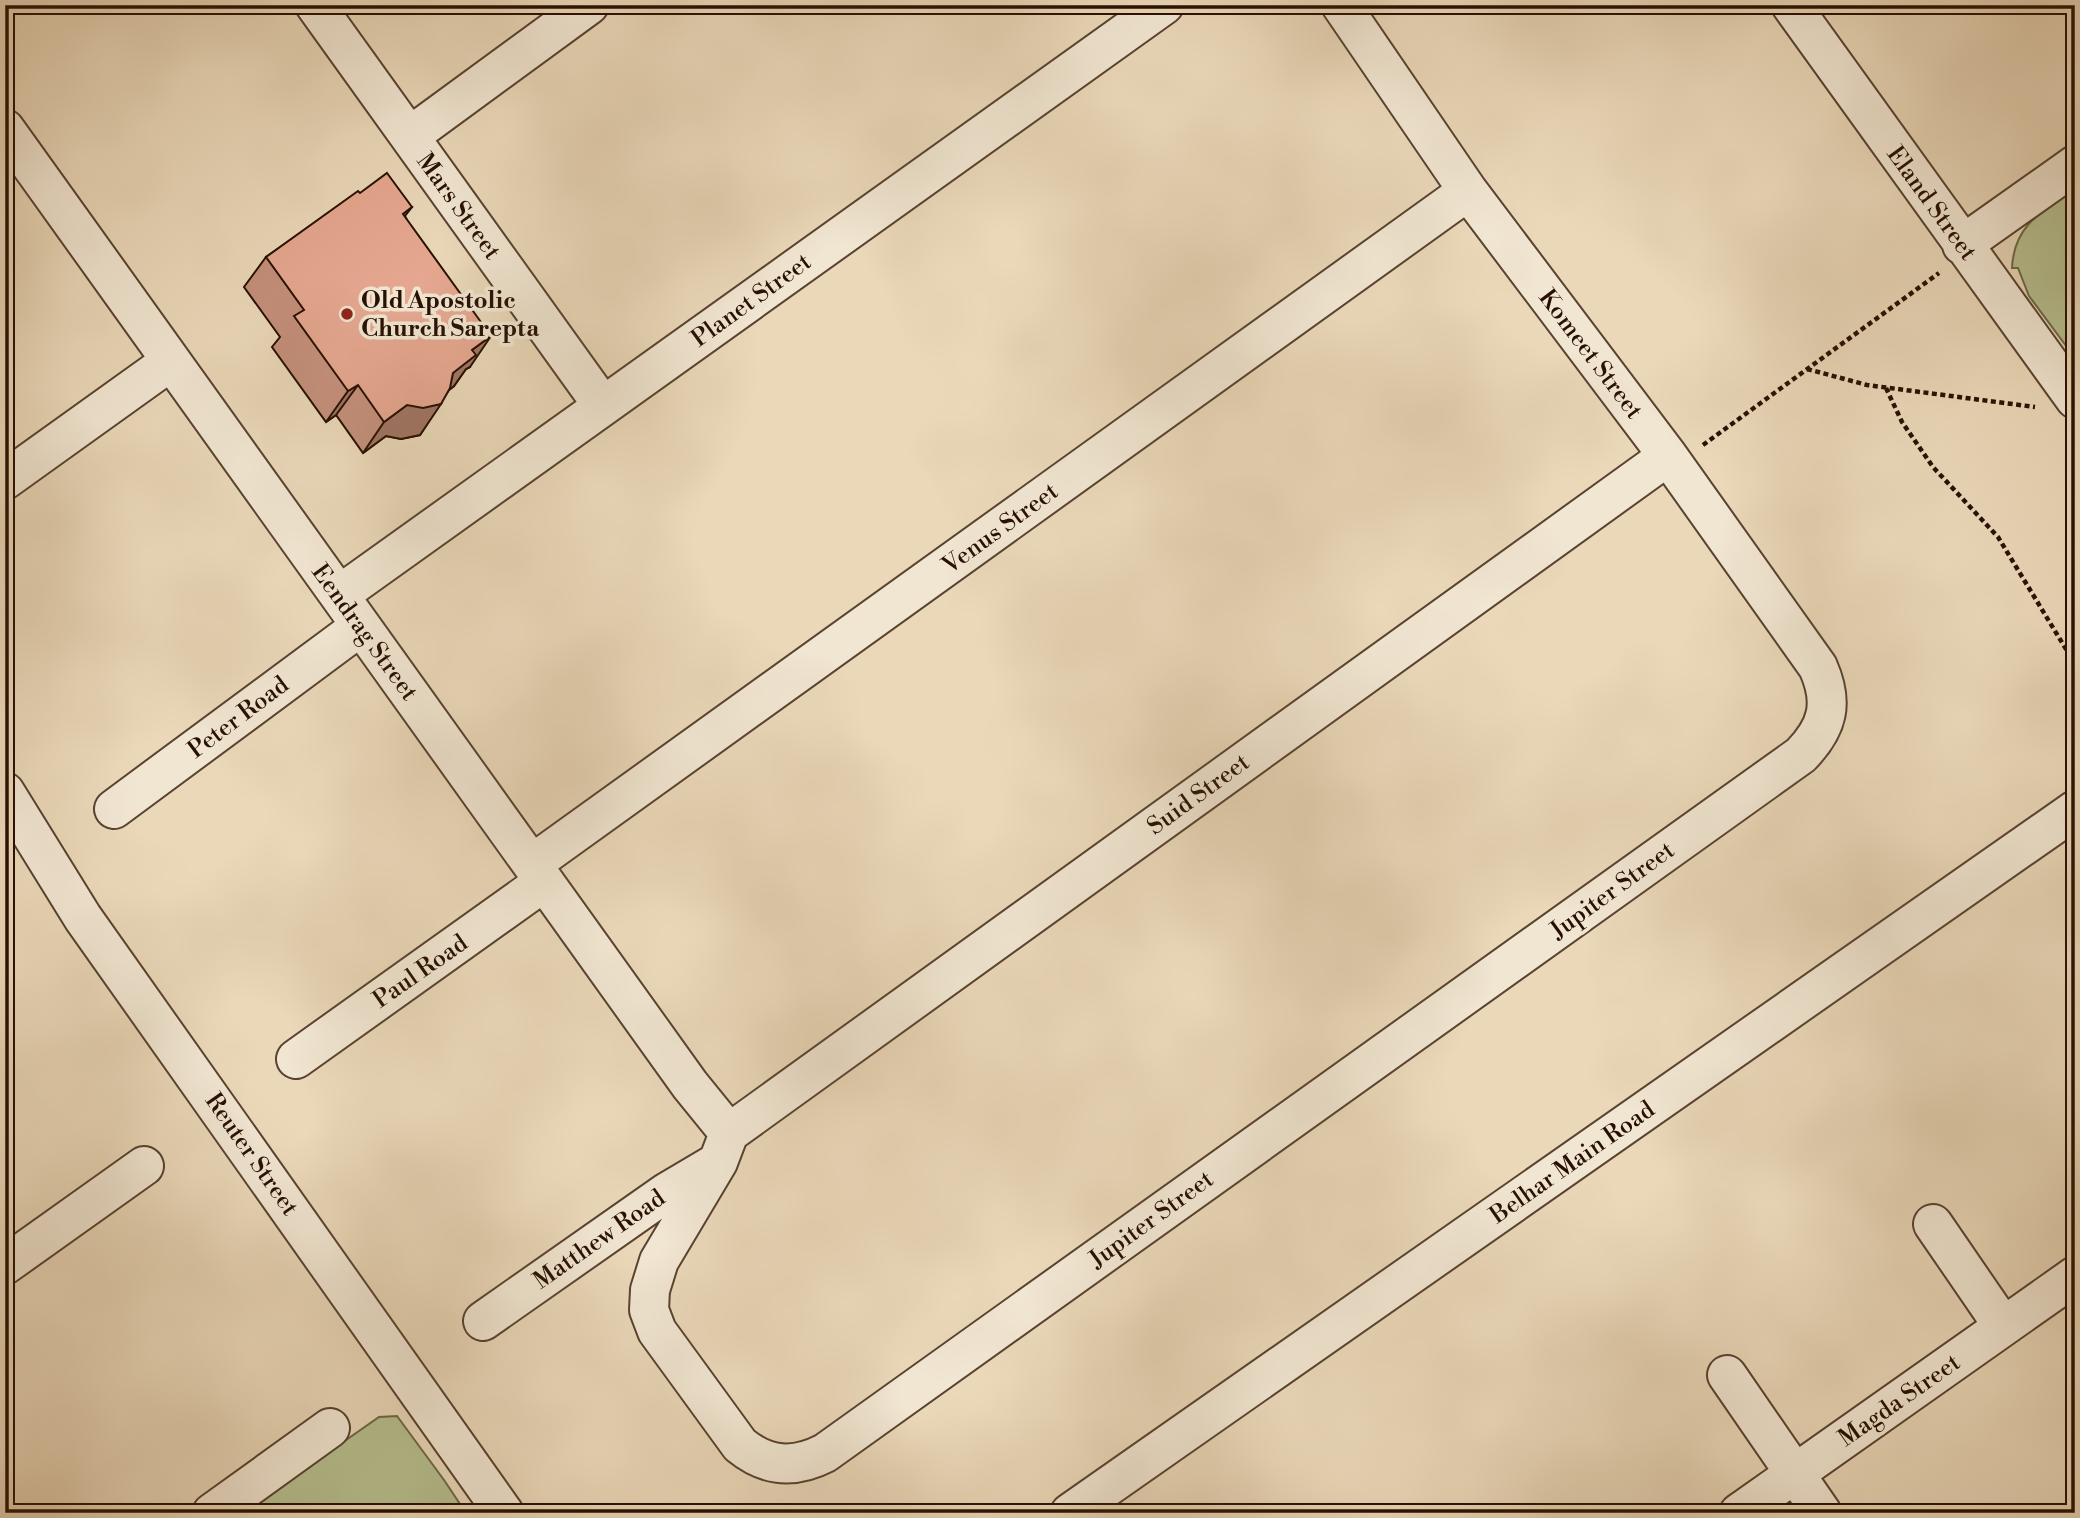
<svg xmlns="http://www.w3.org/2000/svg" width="2080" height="1518" font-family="'Libre Bodoni',serif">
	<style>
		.green { fill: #b6bf90; stroke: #6e6849; stroke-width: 2 }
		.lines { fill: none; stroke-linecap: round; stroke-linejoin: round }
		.minor-casing { stroke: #584230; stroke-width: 42 }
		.path { stroke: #271002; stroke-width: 4.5; stroke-dasharray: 5 3.5; stroke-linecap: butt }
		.minor { stroke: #f1e6d2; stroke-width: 38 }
		.wall { fill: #c5907c; stroke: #271002; stroke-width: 2 }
		.shaded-wall { fill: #a07565; stroke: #271002; stroke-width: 2 }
		.building { fill: #e5a790; stroke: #271002; stroke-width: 2 }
		.poi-dot { fill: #8f2418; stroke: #f1e6d2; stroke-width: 2.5 }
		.labels { text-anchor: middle; stroke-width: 7; stroke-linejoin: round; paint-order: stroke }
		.street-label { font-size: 24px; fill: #271002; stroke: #f1e6d2 }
		.poi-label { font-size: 24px; font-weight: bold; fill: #271002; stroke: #f1e6d2; text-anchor: start }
	</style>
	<rect width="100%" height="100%" fill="#ead8b9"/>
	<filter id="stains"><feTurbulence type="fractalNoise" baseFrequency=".00286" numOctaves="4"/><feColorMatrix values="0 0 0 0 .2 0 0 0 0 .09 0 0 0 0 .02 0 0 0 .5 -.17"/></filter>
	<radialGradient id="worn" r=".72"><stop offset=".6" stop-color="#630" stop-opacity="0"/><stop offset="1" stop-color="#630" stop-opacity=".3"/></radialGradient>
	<path class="green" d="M2075,189V358L2029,296L2018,268H2012C2014,224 2043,211 2075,189Z
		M397,1416L444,1480L466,1513H242L379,1417Z"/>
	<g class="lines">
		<g class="minor-casing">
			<path id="minor" d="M315,5L603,406
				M1791,5L2075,399
				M5,129L690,1085L729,1133
				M410,136L589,5
				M1962,245L2075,165
				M5,480L171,361
				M339,595L1164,5
				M5,792L83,918L504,1513
				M114,809L361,626
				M532,864L1468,191
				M296,1059L544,882
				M729,1133L718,1162L659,1261L650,1290L649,1310L657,1331L740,1445C767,1467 794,1469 825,1453L1801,755C1828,727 1834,703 1818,667L1668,456L1468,191L1341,5
				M729,1133L1668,456
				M1933,1224L2003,1326
				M5,1265L144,1166
				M483,1321L667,1192L716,1163
				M1727,1375L1822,1513
				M212,1513L330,1428
				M1070,1513L2075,810
				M1739,1513L2075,1276"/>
		</g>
		<path class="path" d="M1807,369L1867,385L2035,407
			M1886,388L1902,422L1933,467L1998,537L2075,664
			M1703,445L1939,273"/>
		<use href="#minor" class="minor"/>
	</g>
	<path class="wall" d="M360,193L412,207L405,216L470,367L466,369L454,386L449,390L420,435L401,439L386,436L363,453L336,415L326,422L272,347L280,337L244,287L266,257Z"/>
	<path class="shaded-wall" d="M491,336L470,367L466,369L454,386L431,404L453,373L472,350Z
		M358,385L336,415L326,422L348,391Z
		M441,404L420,435L401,439L386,436L363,453L384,422L407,405Z"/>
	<path class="building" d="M387,173L412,207L403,214L491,336L472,350L476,355L453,373L450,388L441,404L423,408L407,405L384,422L358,385L348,391L294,316L304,310L266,257L358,191L360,193Z"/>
	<circle class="poi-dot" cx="347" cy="314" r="7"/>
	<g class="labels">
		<g class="street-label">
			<text transform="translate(1932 203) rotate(54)" y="8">Eland Street</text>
			<text transform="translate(459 206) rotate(54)" y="8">Mars Street</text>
			<text transform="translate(751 300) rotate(-36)" y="8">Planet Street</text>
			<text transform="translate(1591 354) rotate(53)" y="8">Komeet Street</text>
			<text transform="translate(1000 528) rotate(-36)" y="8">Venus Street</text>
			<text transform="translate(365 632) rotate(54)" y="8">Eendrag Street</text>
			<text transform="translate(238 717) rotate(-37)" y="8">Peter Road</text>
			<text transform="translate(1198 794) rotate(-36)" y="8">Suid Street</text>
			<text transform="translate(1612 890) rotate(-36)" y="8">Jupiter Street</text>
			<text transform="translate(420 971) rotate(-35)" y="8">Paul Road</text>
			<text transform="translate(252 1154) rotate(55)" y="8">Reuter Street</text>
			<text transform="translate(1572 1162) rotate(-35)" y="8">Belhar Main Road</text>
			<text transform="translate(1151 1219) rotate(-36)" y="8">Jupiter Street</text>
			<text transform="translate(599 1239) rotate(-35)" y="8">Matthew Road</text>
			<text transform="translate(1899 1400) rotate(-35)" y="8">Magda Street</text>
		</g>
		<g class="poi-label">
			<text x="361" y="308">Old Apostolic<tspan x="361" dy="28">Church Sarepta</tspan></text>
		</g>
	</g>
	<rect width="2080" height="1518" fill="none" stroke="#ead8b9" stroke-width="28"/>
	<rect x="7" y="7" width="2066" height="1504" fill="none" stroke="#271002" stroke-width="3.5"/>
	<rect x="14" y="14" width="2052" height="1490" fill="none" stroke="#271002" stroke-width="2"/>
	<rect width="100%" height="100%" filter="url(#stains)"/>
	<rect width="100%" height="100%" fill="url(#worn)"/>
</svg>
